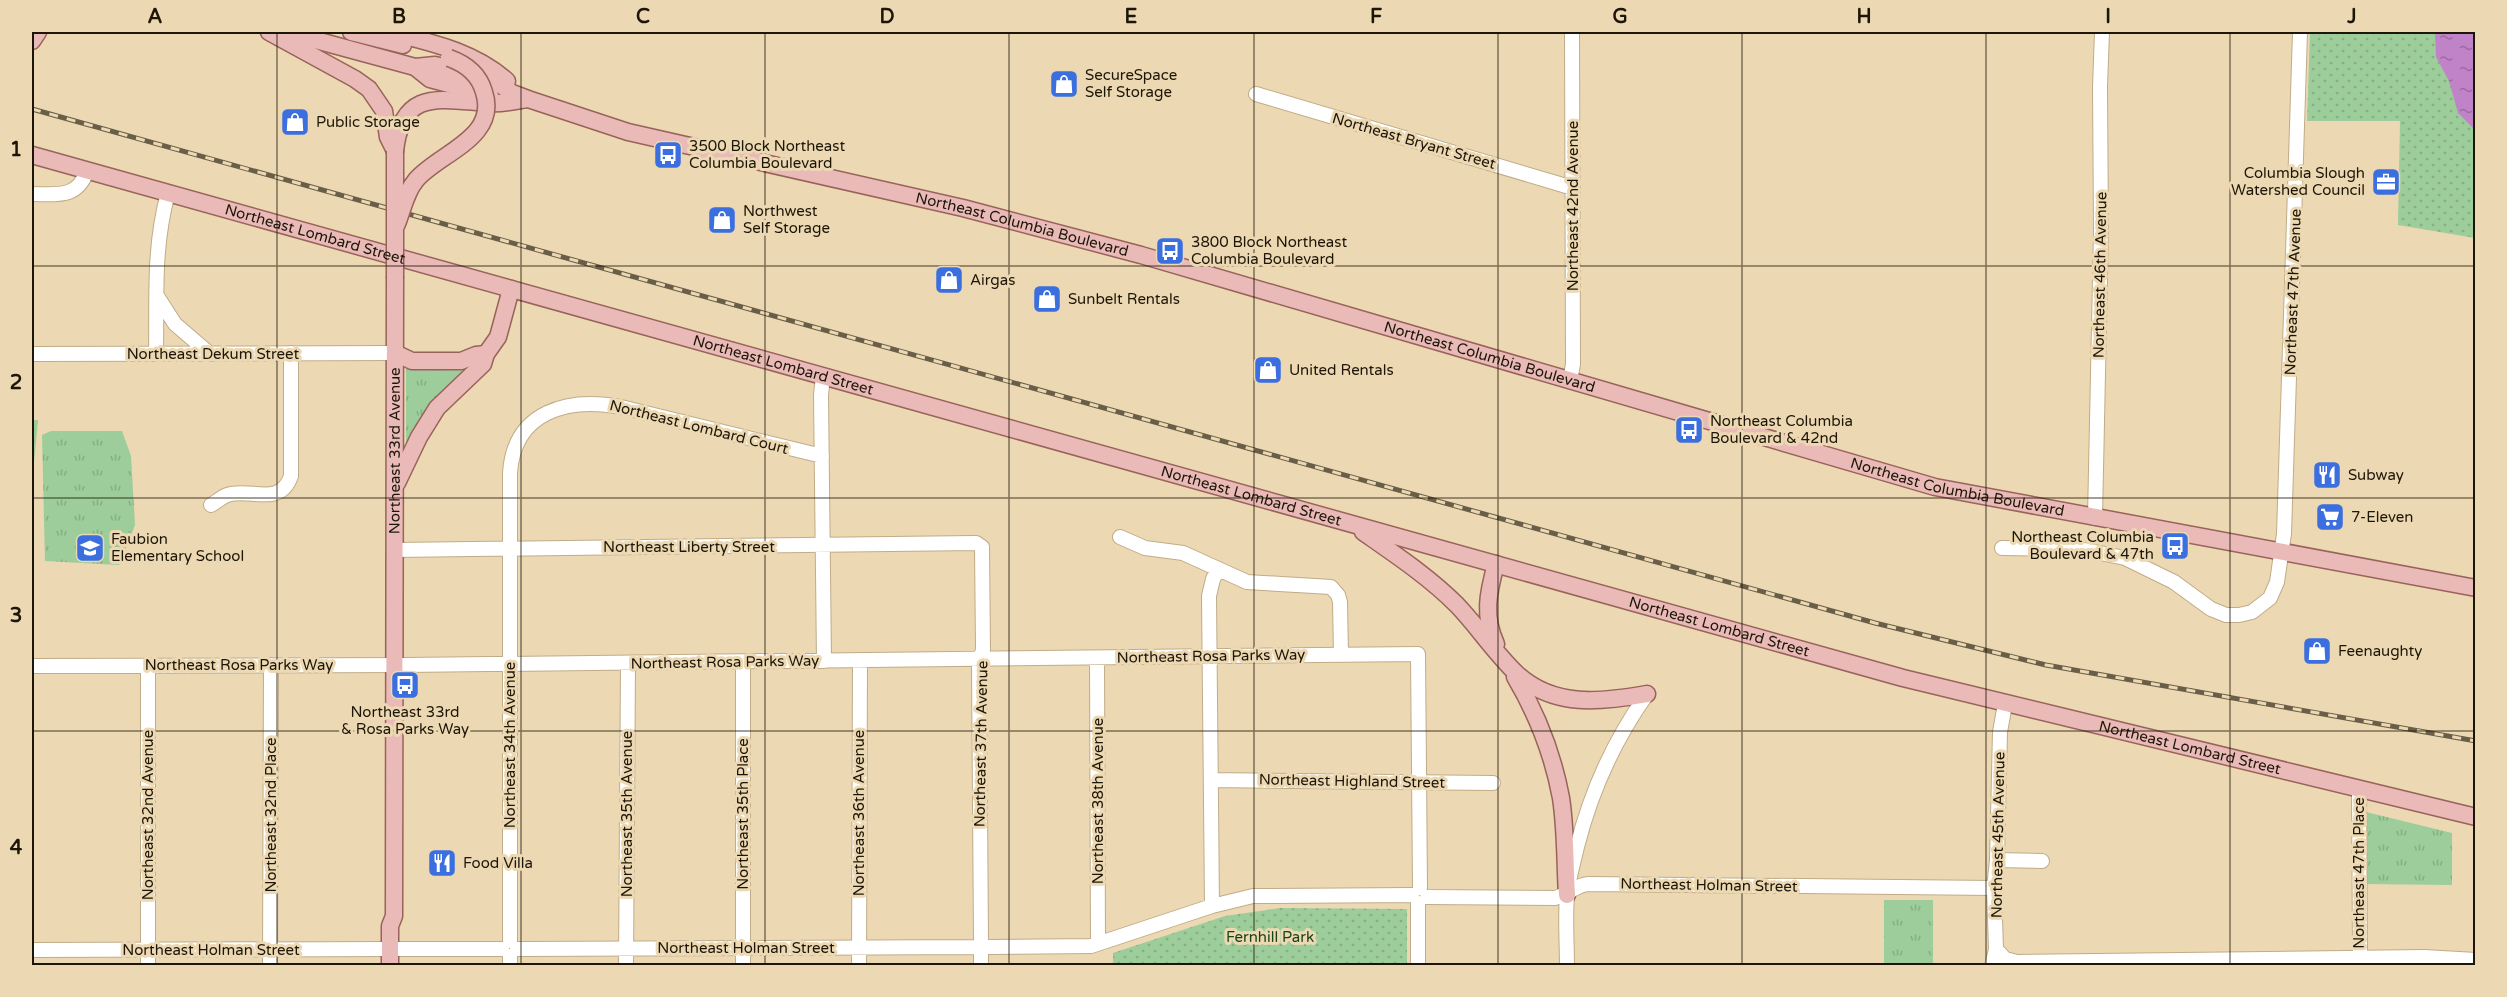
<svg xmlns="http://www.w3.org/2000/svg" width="2507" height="997" font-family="'Varela Round',sans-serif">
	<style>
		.grass { fill: url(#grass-tufts) }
		.park { fill: url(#park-dots) }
		.water { fill: url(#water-ripples) }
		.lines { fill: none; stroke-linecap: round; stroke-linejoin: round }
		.minor-casing { stroke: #c0ac88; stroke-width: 16 }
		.major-casing { stroke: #98635b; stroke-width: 19 }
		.minor { stroke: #fff; stroke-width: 14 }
		.major { stroke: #e9bab7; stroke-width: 16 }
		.rail-casing { stroke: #695e47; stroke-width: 5 }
		.rail { stroke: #ecd8b2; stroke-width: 3; stroke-dasharray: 9; stroke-linecap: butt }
		.major-bridge-casing { stroke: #98635b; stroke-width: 19; stroke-linecap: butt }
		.major-bridge { stroke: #e9bab7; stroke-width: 16 }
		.grid { fill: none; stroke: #1d1608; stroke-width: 1.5; stroke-opacity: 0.55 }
		.labels { text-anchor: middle; stroke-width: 6; stroke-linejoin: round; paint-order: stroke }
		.poi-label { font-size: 15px; fill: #1d1608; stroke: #ecd8b2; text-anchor: start }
		.street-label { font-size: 15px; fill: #1d1608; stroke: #ecd8b2 }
		.park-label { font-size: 15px; fill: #164417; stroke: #ecd8b2 }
		.neatline { fill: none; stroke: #1d1608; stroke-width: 2 }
		.grid-label { font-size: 20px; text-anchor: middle; font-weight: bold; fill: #1d1608 }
	</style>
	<defs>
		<pattern id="grass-tufts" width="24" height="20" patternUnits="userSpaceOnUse" patternTransform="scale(1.5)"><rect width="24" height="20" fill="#9ccd9a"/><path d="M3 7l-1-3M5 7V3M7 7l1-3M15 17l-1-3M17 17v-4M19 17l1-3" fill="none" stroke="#86af83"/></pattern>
		<pattern id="park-dots" width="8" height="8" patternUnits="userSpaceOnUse" patternTransform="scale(1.5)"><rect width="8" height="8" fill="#9ccd9a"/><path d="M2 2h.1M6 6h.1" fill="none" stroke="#86af83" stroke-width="1.8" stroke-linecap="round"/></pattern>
		<pattern id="water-ripples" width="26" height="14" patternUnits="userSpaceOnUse" patternTransform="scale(1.5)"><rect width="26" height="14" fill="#c083c7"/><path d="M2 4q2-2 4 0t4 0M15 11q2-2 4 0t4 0" fill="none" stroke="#9b6aa0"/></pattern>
	</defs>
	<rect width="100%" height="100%" fill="#ecd8b2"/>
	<path class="grass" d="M476,361L408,445H406V370L408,368Z
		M51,431H122L131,456L135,525L119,565L45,561L42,435Z
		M2362,811L2452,833V885L2363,884Z
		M1884,900H1933V963H1884Z"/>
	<path class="park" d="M2310,32H2475V238L2398,225L2400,121H2307Z
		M32,420H38L34,462H32Z
		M1280,908L1407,909V965H1113V953L1225,916Z"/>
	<path class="water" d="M2435,32H2475V130L2458,113L2449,81L2436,57Z"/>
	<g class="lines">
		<g class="minor-casing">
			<path id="minor" d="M1256,94L1573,188
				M32,194C57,194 77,199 87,171
				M157,296L175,324L210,354
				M32,354L395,353
				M156,354C157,297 153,248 168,193
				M823,376L821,395L824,661
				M1570,381L1573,364L1572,32
				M211,505C216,502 222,497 227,495C250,487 280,508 291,476V353
				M2095,518L2101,230L2100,87L2102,32
				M1120,537L1145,548L1183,553L1247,582L1331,587L1338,595L1340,602L1341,655
				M2002,548L2080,549L2125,558L2174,582L2211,609L2226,615H2239L2252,612L2270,598L2277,582L2284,534L2300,32
				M395,550L976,543L982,547L983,649L979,666L981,941
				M1097,658L1098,943
				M32,666L406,665L1418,654L1420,888
				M1211,780L1493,783
				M2359,789L2360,957
				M1997,860L2042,861
				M1427,897L1555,898C1567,895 1576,885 1588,884L1994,888
				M1418,903V966
				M1212,906L1209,596L1213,579L1218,570
				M510,941V473C514,411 568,397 621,407L822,456
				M987,947L1091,946L1212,906L1253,896L1412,895
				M399,949H502
				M517,949L975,947
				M1996,949L2005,959L2017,962L2424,957L2476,960
				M32,950L390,949
				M148,966V665
				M270,966L271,665
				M510,966V956
				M626,966L628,663
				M743,966V662
				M859,966L860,660
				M981,966V954
				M1567,966C1567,943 1565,919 1567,897C1568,880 1573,864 1577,847C1591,791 1613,742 1647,694
				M1992,966L1996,949L1994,888L1997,860L2000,732L2005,704"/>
		</g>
		<g class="major-casing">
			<g id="major">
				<path d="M269,32L355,79L369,89L384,111L388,137L395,151"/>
				<path id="s1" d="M286,32L415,67L435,65L494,80L512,93L528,99L628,132L963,208L1141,255L1935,487L2476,588"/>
				<path d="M351,32L403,45"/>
				<path d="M389,32C432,43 473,51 507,81"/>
				<path d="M32,41L38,32"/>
				<path d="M415,67L430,79L490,95"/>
				<path d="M395,151C402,87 441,100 490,103C502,104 515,101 527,99"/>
				<path id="s2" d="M32,155L1903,678L2476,817"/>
				<path d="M395,353L412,361H461L476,355L486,354"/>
				<path d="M397,483L419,437L437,408L483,364L486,354L498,337L511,289"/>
				<path d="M1363,532C1396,555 1429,577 1457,605C1478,627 1495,653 1517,674C1554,708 1601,702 1647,694"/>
				<path d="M1496,564C1488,593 1483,616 1496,644"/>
				<path d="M1515,677C1537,714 1553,755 1561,798C1566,830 1565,863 1567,895"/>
				<path id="s3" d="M390,966V926L394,916L395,278"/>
			</g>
		</g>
		<use href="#minor" class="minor"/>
		<use href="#major" class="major"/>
		<g class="rail-casing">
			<path id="rail" d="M32,109L1875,623L2046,665L2476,741"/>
		</g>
		<use href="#rail" class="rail"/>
		<g class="major-bridge-casing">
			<path id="major-bridge" d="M395,151V278
				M396,226C403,210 405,193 416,180C439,153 499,138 484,92C479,74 466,64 449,58"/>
		</g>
		<use href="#major-bridge" class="major-bridge"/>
	</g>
	<path class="grid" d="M277,32V966M521,32V966M765,32V966M1009,32V966M1254,32V966M1498,32V966M1742,32V966M1986,32V966M2230,32V966M32,266H2476M32,498H2476M32,731H2476"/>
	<defs>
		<g id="shop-square" transform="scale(1.5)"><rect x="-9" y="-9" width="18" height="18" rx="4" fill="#3b6ede" stroke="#ecd8b2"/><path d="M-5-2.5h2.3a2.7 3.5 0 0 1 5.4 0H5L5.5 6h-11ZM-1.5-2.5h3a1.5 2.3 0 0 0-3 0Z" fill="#fff"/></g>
		<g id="bus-square" transform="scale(1.5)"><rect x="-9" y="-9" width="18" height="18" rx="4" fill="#3b6ede" stroke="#ecd8b2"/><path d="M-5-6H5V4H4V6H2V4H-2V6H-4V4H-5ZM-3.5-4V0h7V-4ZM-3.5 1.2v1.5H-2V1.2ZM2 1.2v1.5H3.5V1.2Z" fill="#fff"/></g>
		<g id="office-square" transform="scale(1.5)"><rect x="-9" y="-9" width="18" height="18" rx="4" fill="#3b6ede" stroke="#ecd8b2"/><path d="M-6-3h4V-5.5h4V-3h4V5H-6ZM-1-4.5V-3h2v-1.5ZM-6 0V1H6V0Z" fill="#fff"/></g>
		<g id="restaurant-square" transform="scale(1.5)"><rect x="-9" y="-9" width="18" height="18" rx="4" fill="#3b6ede" stroke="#ecd8b2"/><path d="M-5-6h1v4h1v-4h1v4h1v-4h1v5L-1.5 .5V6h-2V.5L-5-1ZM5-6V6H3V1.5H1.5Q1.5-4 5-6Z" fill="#fff"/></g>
		<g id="supermarket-square" transform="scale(1.5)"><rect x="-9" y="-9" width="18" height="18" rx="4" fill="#3b6ede" stroke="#ecd8b2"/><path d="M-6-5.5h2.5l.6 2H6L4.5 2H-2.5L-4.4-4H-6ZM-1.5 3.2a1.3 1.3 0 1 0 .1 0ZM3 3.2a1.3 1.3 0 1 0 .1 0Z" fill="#fff"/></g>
		<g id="school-square" transform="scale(1.5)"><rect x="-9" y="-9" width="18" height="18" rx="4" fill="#3b6ede" stroke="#ecd8b2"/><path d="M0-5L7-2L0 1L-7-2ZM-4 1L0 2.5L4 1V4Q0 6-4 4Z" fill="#fff"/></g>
	</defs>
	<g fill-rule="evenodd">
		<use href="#shop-square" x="1064" y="84"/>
		<use href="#shop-square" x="295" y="122"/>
		<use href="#bus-square" x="668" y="155"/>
		<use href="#office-square" x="2386" y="182"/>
		<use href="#shop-square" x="722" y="220"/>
		<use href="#bus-square" x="1170" y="251"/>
		<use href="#shop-square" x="949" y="280"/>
		<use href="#shop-square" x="1047" y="299"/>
		<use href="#shop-square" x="1268" y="370"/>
		<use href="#bus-square" x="1689" y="430"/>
		<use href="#restaurant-square" x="2327" y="475"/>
		<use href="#supermarket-square" x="2330" y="517"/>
		<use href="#bus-square" x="2175" y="546"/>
		<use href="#school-square" x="90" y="548"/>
		<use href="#shop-square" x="2317" y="651"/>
		<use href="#bus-square" x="405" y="685"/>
		<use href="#restaurant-square" x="442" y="863"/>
	</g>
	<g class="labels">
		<g class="poi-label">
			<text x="1085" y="80">SecureSpace<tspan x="1085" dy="17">Self Storage</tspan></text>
			<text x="316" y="127">Public Storage</text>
			<text x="689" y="151">3500 Block Northeast<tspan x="689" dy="17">Columbia Boulevard</tspan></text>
			<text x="2365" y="178" text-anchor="end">Columbia Slough<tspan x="2365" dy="17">Watershed Council</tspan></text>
			<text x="743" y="216">Northwest<tspan x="743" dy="17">Self Storage</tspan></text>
			<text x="1191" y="247">3800 Block Northeast<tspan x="1191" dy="17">Columbia Boulevard</tspan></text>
			<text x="970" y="285">Airgas</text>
			<text x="1068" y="304">Sunbelt Rentals</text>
			<text x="1289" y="375">United Rentals</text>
			<text x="1710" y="426">Northeast Columbia<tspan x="1710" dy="17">Boulevard &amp; 42nd</tspan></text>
			<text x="2348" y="480">Subway</text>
			<text x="2351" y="522">7-Eleven</text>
			<text x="2154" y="542" text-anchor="end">Northeast Columbia<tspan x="2154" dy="17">Boulevard &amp; 47th</tspan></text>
			<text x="111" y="544">Faubion<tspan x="111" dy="17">Elementary School</tspan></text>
			<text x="2338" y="656">Feenaughty</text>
			<text x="405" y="717" text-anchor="middle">Northeast 33rd<tspan x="405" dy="17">&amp; Rosa Parks Way</tspan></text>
			<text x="463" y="868">Food Villa</text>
		</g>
		<g class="street-label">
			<text transform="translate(1414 141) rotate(16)" y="5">Northeast Bryant Street</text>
			<text transform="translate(1573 206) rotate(-90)" y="5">Northeast 42nd Avenue</text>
			<text dy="5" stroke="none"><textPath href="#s1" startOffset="764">Northeast Columbia Boulevard</textPath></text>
			<text dy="5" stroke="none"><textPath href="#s2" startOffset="294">Northeast Lombard Street</textPath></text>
			<text transform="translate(2100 275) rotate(-89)" y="5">Northeast 46th Avenue</text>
			<text transform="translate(2293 292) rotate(-88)" y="5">Northeast 47th Avenue</text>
			<text x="213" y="359">Northeast Dekum Street</text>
			<text dy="5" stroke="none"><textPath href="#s1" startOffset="1250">Northeast Columbia Boulevard</textPath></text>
			<text dy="5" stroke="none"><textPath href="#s2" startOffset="780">Northeast Lombard Street</textPath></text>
			<text transform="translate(699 427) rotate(14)" y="5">Northeast Lombard Court</text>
			<text dy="5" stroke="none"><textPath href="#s3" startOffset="516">Northeast 33rd Avenue</textPath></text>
			<text dy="5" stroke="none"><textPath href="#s1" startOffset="1736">Northeast Columbia Boulevard</textPath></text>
			<text dy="5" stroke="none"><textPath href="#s2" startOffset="1266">Northeast Lombard Street</textPath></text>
			<text x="689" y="552">Northeast Liberty Street</text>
			<text dy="5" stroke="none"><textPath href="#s2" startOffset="1752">Northeast Lombard Street</textPath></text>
			<text transform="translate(1211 656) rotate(-1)" y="5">Northeast Rosa Parks Way</text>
			<text transform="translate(725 662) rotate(-1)" y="5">Northeast Rosa Parks Way</text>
			<text x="239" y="670">Northeast Rosa Parks Way</text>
			<text transform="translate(981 744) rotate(-89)" y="5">Northeast 37th Avenue</text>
			<text transform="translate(510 745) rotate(-90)" y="5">Northeast 34th Avenue</text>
			<text dy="5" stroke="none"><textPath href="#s2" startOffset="2238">Northeast Lombard Street</textPath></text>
			<text transform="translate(1352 781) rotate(1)" y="5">Northeast Highland Street</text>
			<text transform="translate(1098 801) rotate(-90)" y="5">Northeast 38th Avenue</text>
			<text transform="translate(859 813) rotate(-90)" y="5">Northeast 36th Avenue</text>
			<text transform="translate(627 814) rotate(-90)" y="5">Northeast 35th Avenue</text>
			<text transform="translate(743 814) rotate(-90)" y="5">Northeast 35th Place</text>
			<text transform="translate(148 815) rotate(-90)" y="5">Northeast 32nd Avenue</text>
			<text transform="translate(271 815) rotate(-90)" y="5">Northeast 32nd Place</text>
			<text transform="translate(1998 835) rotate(-89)" y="5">Northeast 45th Avenue</text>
			<text transform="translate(2359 873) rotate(-90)" y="5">Northeast 47th Place</text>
			<text transform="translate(1709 885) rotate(1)" y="5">Northeast Holman Street</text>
			<text x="746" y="953">Northeast Holman Street</text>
			<text x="211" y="955">Northeast Holman Street</text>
		</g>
		<g class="park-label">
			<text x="1270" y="942">Fernhill Park</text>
		</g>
	</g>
	<rect width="2507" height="997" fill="none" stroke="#ecd8b2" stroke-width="66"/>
	<rect x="33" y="33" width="2441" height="931" class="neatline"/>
	<g class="grid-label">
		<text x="155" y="23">A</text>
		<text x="399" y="23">B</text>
		<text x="643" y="23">C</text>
		<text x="887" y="23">D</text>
		<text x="1131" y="23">E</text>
		<text x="1376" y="23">F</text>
		<text x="1620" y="23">G</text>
		<text x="1864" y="23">H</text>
		<text x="2108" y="23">I</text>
		<text x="2352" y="23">J</text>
		<text x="16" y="156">1</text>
		<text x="16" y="389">2</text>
		<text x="16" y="622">3</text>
		<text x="16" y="854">4</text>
	</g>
</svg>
